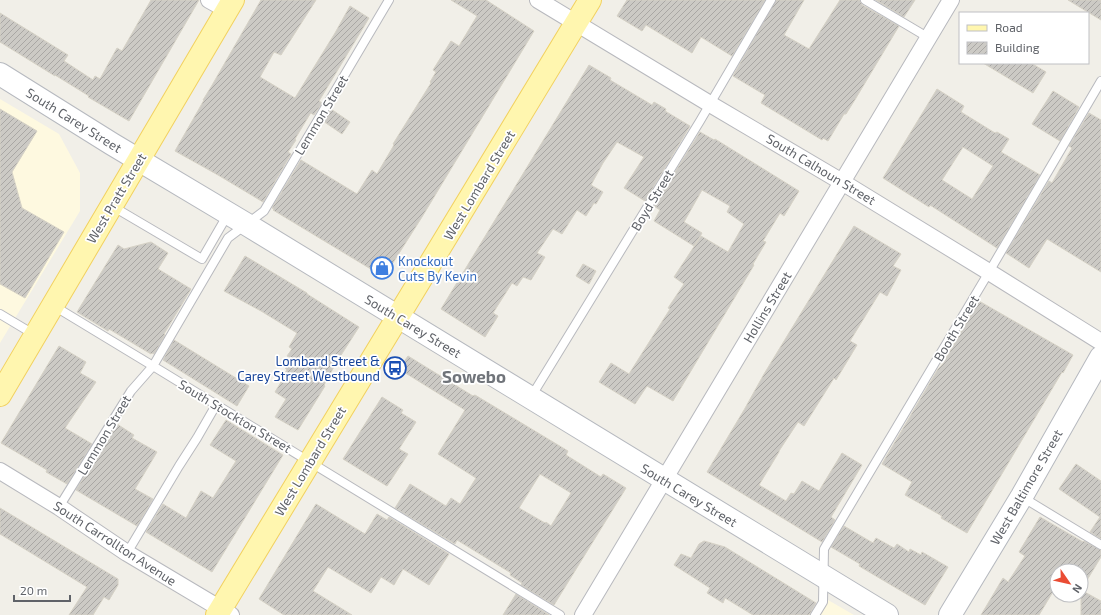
<svg xmlns="http://www.w3.org/2000/svg" width="1101" height="615" font-family="'Exo 2',sans-serif">
	<style>
		.commercial { fill: #fef9e0 }
		.building { fill: url(#building-hatch); stroke: #d6d2c6; fill-rule: evenodd }
		.lines { fill: none; stroke-linecap: round; stroke-linejoin: round }
		.lane-casing { stroke: #b8b9be; stroke-width: 10 }
		.street-casing { stroke: #b8b9be; stroke-width: 18 }
		.secondary-casing { stroke: #b6b9bf; stroke-width: 24 }
		.primary-casing { stroke: #f2d15f; stroke-width: 24 }
		.lane { stroke: #fff; stroke-width: 8 }
		.street { stroke: #fff; stroke-width: 16 }
		.secondary { stroke: #fff; stroke-width: 22 }
		.primary { stroke: #fff6af; stroke-width: 22 }
		.labels { text-anchor: middle; stroke-width: 3.5; stroke-linejoin: round; paint-order: stroke }
		.street-label { font-size: 13px; fill: #5f6268; stroke: #fff }
		.shop-label { font-size: 13px; fill: #366cbe; stroke: #fff; text-anchor: start }
		.transit-label { font-size: 13px; fill: #164399; stroke: #fff; text-anchor: end }
		.district-label { font-size: 17px; font-weight: bold; fill: #70747a; stroke: #fff }
	</style>
	<defs>
		<pattern id="building-hatch" width="6" height="6" patternUnits="userSpaceOnUse"><rect width="6" height="6" fill="#cccac5"/><path d="M-1 1l2-2M0 6l6-6M5 7l2-2" fill="none" stroke="#a9a7a4"/></pattern>
	</defs>
	<rect width="100%" height="100%" fill="#f1efe8"/>
	<path class="commercial" d="M0,99L59,134L80,173V211L0,343Z
		M828,600L854,615H819Z"/>
	<path class="building" d="M151,0H199L129,121L88,97L89,96L55,75V76L0,42V13L68,55L64,61L93,80L95,76L100,79L117,48L122,51Z
		M261,0H316L281,55L274,52L260,77L295,98L335,33L350,6L369,18L319,101L322,103L314,115L311,113L310,114L295,139L296,140L288,152L291,154L263,202L218,175L175,151L204,100H203L211,87Z
		M451,0H486L534,31L422,217L384,277L273,210L274,209L272,208L301,160L357,194L372,170L377,174L394,145L393,144L431,83L430,82L436,72L433,70L451,41L459,46L477,16Z
		M627,0H765L732,56L701,37L692,53L646,25L642,31L617,16Z
		M776,0H804L784,35L809,49L840,0H860L862,5L899,26L856,98L846,114H844L828,141L823,138L822,140L761,103L765,95L733,76Z
		M876,0H915L904,17Z
		M1068,0H1101V20Z
		M983,63H1031L1046,72L1033,93Z
		M589,65L611,78L610,80L652,105L654,102L666,109L665,111L690,126L645,201L624,188L644,157L617,142L603,163L591,185L603,192L596,204L594,203L586,216L577,210L562,234L553,229L537,253L545,257L531,280L523,277L517,286L512,283L493,313L498,316L485,337L441,309Z
		M937,89L964,106L961,112L995,133L997,132L1009,139L1001,152L1040,175L997,248L930,205L929,207L883,178ZM963,147L993,166L972,199L942,180Z
		M1053,91L1079,107L1060,141L1032,124Z
		M0,109L37,131L12,172L22,208L64,232L25,298L0,284Z
		M331,109L350,122L342,134L323,121Z
		M1089,113L1101,120V272L1047,239L1029,268L1006,253L1049,181L1052,183L1072,148L1069,146Z
		M700,132L714,140L715,139L799,191L784,216L780,213L763,241L766,242L753,264L754,265L673,401L647,386L635,404L599,382L611,363L629,374L670,309L668,308L684,284L674,277L701,236L728,252L744,224L727,212L730,206L702,190L684,222L702,233L694,246L654,221L660,210L654,206Z
		M854,226L901,254L893,266L901,270L887,296L880,292L850,341L857,345L836,380L834,378L804,426L798,422L779,451V452L759,485L786,501L791,493L794,494L802,481L819,491L842,453L862,465L831,517L835,520L822,542L707,472L744,410L764,374Z
		M151,242L168,253L158,269L191,289L164,334L165,335L154,354L152,353L151,354L109,329L108,331L77,312L118,245L124,249Z
		M245,256L307,293V294L359,327L336,363L324,385L325,386L298,430L275,417L286,399L275,392L286,374L285,373L287,370L285,368L291,358L287,356L292,349L289,347L297,333L261,311L224,291Z
		M583,264L596,271L589,284L576,276Z
		M979,301L1073,355L1063,373L1062,372L967,533L941,518L942,516L905,495L912,482L882,464L938,369L942,365Z
		M174,340L249,386L237,406L163,360Z
		M59,346L86,362L80,373L96,382L65,428L92,444L67,484L46,472L47,470L1,443Z
		M408,356L473,396L475,395L568,451L566,455L601,477L603,474L626,488L554,605L521,585L522,583L510,575L511,573L457,540L455,544L395,508L410,484L446,506L451,498L460,504L476,478L438,454L465,410L399,369ZM540,474L571,493L551,526L546,522L545,523L519,508Z
		M382,397L403,410L401,413L416,422L399,449L408,454L387,486L343,459Z
		M226,420L283,455L212,572L146,532L163,504L186,518L201,491L213,498L236,461L210,445Z
		M117,424L134,435L132,438L157,452L135,489L153,499L137,526L76,490Z
		M1076,464L1101,481V539L1090,532L1100,517L1059,489Z
		M316,504L365,534L377,514L387,520L389,517L449,554L429,585L403,569L394,585L381,577L371,593L328,567L313,591L352,615H284L259,599Z
		M0,508L118,579V585L109,600L104,597L93,615H69L87,587L0,534Z
		M1040,517L1083,542L1084,541L1101,550V557L1081,590L1101,601V615H1081V571H1057V592L1054,590L1039,615H981L1003,578L1008,582L1025,556L1019,552Z
		M844,526L873,543L876,538L894,548L897,544L909,552L910,549L921,555L922,552L948,567L925,605L859,566L860,564L831,547Z
		M704,541L725,547L816,603L809,615H753L725,598L723,603L707,593L710,588L674,565L681,554L691,558L699,544Z
		M516,594L549,615H503Z
		M1063,595H1078L1074,601Z"/>
	<g class="lines">
		<g class="lane-casing">
			<path id="lane" d="M865,0L929,38
				M112,206L202,259L228,214
				M54,306L153,366L560,615
				M0,314L35,335
				M531,397L700,121L771,0
				M1022,497L1101,545
				M59,507L131,391L153,366L228,238L264,211L389,0
				M127,553L179,466L197,438L216,405
				M815,615L823,602L824,549L989,272L1101,81"/>
		</g>
		<g class="street-casing">
			<path id="street" d="M209,0L227,10
				M538,0L710,104L842,182L989,272L1101,342
				M0,471L59,507L127,553L231,615
				M583,615L951,0"/>
		</g>
		<g class="secondary-casing">
			<path id="secondary" d="M0,74L112,144L246,224L887,615
				M950,615L1022,496L1101,357"/>
		</g>
		<g class="primary-casing">
			<path id="primary" d="M0,395L233,0
				M217,615L590,0"/>
		</g>
		<use href="#lane" class="lane"/>
		<use href="#street" class="street"/>
		<use href="#secondary" class="secondary"/>
		<use href="#primary" class="primary"/>
	</g>
	<defs>
		<g id="shop-ring" transform="scale(1.15)"><circle r="9.5" fill="#fff" stroke="#3f7fe0" stroke-width="1.5"/><path d="M-5-2.5h2.3a2.7 3.5 0 0 1 5.4 0H5L5.5 6h-11ZM-1.5-2.5h3a1.5 2.3 0 0 0-3 0Z" fill="#3f7fe0"/></g>
		<g id="bus-ring" transform="scale(1.15)"><circle r="9.5" fill="#fff" stroke="#1a4fb4" stroke-width="1.5"/><path d="M-5-6H5V4H4V6H2V4H-2V6H-4V4H-5ZM-3.5-4V0h7V-4ZM-3.5 1.2v1.5H-2V1.2ZM2 1.2v1.5H3.5V1.2Z" fill="#1a4fb4"/></g>
	</defs>
	<g fill-rule="evenodd">
		<use href="#shop-ring" x="382" y="268"/>
		<use href="#bus-ring" x="395" y="368"/>
	</g>
	<g class="labels">
		<g class="street-label">
			<text transform="translate(321 115) rotate(-59)" y="5">Lemmon Street</text>
			<text transform="translate(74 120) rotate(32)" y="5">South Carey Street</text>
			<text transform="translate(821 169) rotate(31)" y="5">South Calhoun Street</text>
			<text transform="translate(479 185) rotate(-59)" y="5">West Lombard Street</text>
			<text transform="translate(116 198) rotate(-59)" y="5">West Pratt Street</text>
			<text transform="translate(652 200) rotate(-59)" y="5">Boyd Street</text>
			<text transform="translate(767 307) rotate(-59)" y="5">Hollins Street</text>
			<text transform="translate(413 326) rotate(31)" y="5">South Carey Street</text>
			<text transform="translate(956 328) rotate(-59)" y="5">Booth Street</text>
			<text transform="translate(235 416) rotate(31)" y="5">South Stockton Street</text>
			<text transform="translate(104 435) rotate(-59)" y="5">Lemmon Street</text>
			<text transform="translate(310 461) rotate(-59)" y="5">West Lombard Street</text>
			<text transform="translate(1026 487) rotate(-60)" y="5">West Baltimore Street</text>
			<text transform="translate(689 495) rotate(31)" y="5">South Carey Street</text>
			<text transform="translate(115 543) rotate(33)" y="5">South Carrollton Avenue</text>
		</g>
		<g class="shop-label">
			<text x="398" y="266">Knockout<tspan x="398" dy="15">Cuts By Kevin</tspan></text>
		</g>
		<g class="transit-label">
			<text x="380" y="366">Lombard Street &amp;<tspan x="380" dy="15">Carey Street Westbound</tspan></text>
		</g>
		<g class="district-label">
			<text x="474" y="383">Sowebo</text>
		</g>
	</g>
	<rect x="959" y="12" width="130" height="52" fill="#ffffff" stroke="#bfc0c3"/>
	<rect x="967" y="25" width="20" height="6" fill="#fff6af" stroke="#bfc0c3"/>
	<text x="995" y="32" font-size="12" fill="#5f6268">Road</text>
	<rect x="967" y="42" width="20" height="12" fill="url(#building-hatch)" stroke="#bfc0c3"/>
	<text x="995" y="52" font-size="12" fill="#5f6268">Building</text>
	<g transform="translate(1069 583) rotate(124)"><circle r="19" fill="#ffffff" stroke="#bfc0c3"/>
	<path d="M0-3L7 15L0 10L-7 15Z" fill="#ea4c34"/>
	<text y="-6" font-size="11" font-weight="bold" text-anchor="middle" fill="#5f6268">N</text>
	</g>
	<path d="M14 595v6h56v-6" fill="none" stroke="#5f6268" stroke-width="2"/>
	<text x="20" y="595" font-size="12" fill="#5f6268" stroke="#ffffff" stroke-width="3" paint-order="stroke">20 m</text>
</svg>
